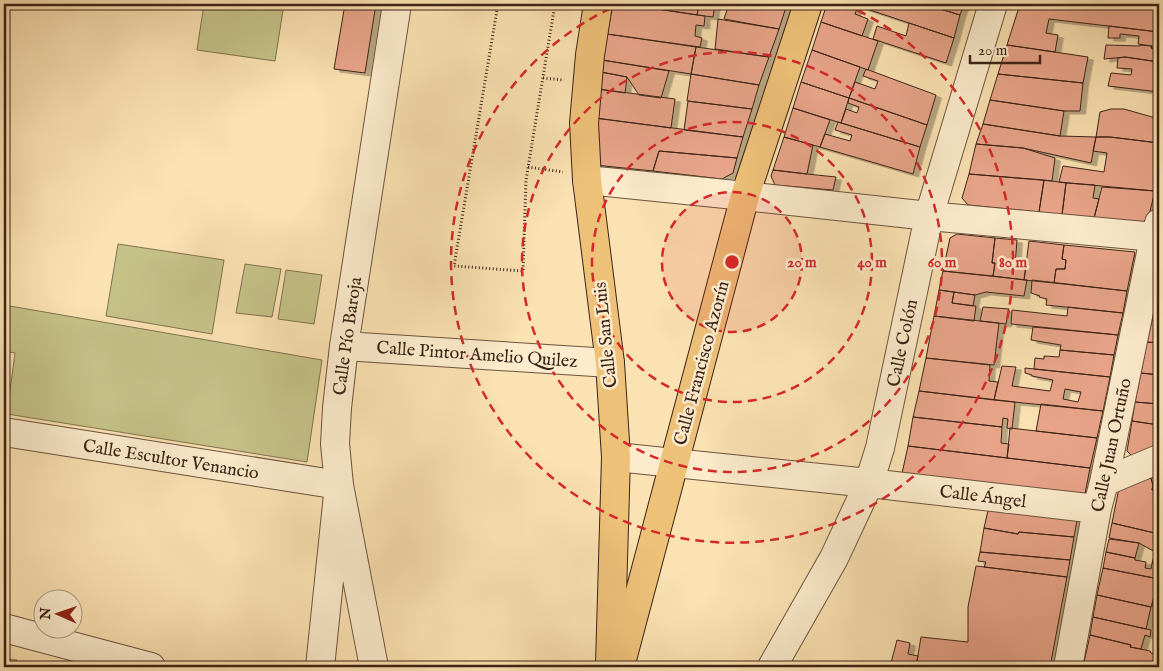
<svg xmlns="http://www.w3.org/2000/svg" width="1163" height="671" font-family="'IM FELL English',serif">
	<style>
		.green { fill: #c5c288; stroke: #807250 }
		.building { fill: #e9a58a; stroke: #3c2317; fill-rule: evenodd; filter: url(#shadow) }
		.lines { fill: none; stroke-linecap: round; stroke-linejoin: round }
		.minor-casing { stroke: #6c533e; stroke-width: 30 }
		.major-casing { stroke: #3c2317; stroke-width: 30 }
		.path { stroke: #3c2317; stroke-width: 3; stroke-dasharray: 1 2.5; stroke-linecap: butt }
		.minor { stroke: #fceccd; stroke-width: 28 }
		.major { stroke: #eec179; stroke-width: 28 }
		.ring { fill: none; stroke: #d62828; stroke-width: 2.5; stroke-dasharray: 9 6 }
		.labels { text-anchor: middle; stroke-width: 5; stroke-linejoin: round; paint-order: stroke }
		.street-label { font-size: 18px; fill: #3c2317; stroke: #fceccd }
		.centre { fill: #d62828; stroke: #fceccd; stroke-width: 2.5 }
		.ring-label { font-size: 15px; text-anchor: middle; font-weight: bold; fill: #d62828; stroke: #fceccd; stroke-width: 5; stroke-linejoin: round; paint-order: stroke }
	</style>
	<defs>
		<filter id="shadow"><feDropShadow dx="5.5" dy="3" stdDeviation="0" flood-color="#0004"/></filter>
	</defs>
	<rect width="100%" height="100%" fill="#fbe2b2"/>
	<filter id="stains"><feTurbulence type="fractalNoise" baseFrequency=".004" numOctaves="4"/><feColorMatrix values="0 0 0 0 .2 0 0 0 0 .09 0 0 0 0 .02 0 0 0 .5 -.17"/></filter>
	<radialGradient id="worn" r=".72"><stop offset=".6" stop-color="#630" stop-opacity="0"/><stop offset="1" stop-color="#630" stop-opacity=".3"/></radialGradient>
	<path class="green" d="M204,4H284L275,61L197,50Z
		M118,244L224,260L212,334L106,316Z
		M245,264L281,269L272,317L236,313Z
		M286,270L322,275L314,324L278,319Z
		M4,305L322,360L307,462L7,414L15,353L4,351Z
		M4,659L17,660V667H4Z"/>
	<path class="building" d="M345,4H376L365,73L334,69Z
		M613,4H624L705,16L704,26L696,25L695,36L702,38L700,47L607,34Z
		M624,4H699L697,15Z
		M699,4H715L713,17L697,15Z
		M729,4H787L779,29L724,19Z
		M827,4H851L858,6L855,14L868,19L862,36L821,22Z
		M851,4H872L870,10Z
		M872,4H924L960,15L954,38L870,10Z
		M924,4H964L960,15Z
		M1020,4H1149L1148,8L1159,9V32L1049,19L1046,33L1058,35L1055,52L1007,45Z
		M1149,4H1159V9L1148,8Z
		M718,19L779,29L769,57L715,49Z
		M821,22L878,41L868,70L812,50Z
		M909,23L954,38L946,63L873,39L877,26L906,36Z
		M1109,26L1159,32V49L1151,48L1152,46L1138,44L1139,36L1120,34V38H1108Z
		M607,34L696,47L691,74L602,60Z
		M1007,45L1088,57L1083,83L998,74Z
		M1106,45L1140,46V45L1152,46L1151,48L1159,49V62L1125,57L1104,59Z
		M696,47L769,57L759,85L691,74Z
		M812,50L860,67L849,98L801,82Z
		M1125,57L1159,62V92L1108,86L1111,73L1131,75L1132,69L1117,68L1118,58Z
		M602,60L669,71L661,98L639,95L627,77L601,72Z
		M866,69L936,95L927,125L849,98L855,82L875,89L878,81L863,76Z
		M601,72L627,77L625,93L598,89Z
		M691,74L759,85L752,109L687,101Z
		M998,74L1083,83L1080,111H1064L990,100Z
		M801,82L849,98L841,123L793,108Z
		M598,89L675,99L671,128L595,118Z
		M849,98L927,125L920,147L841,123L846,109L857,113L859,107L848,103Z
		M990,100L1064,111L1060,136L983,124Z
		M688,101L752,109L743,137L684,130Z
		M793,108L830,120L820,147L784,137Z
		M1111,109H1124L1159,119V143L1110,137H1096L1100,112Z
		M595,118L743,137L737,158L659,151L653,171L595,165Z
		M838,122L920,147L913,174L820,147L825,134L850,141L852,135L835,130Z
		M983,124L1060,136L1096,137L1091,163L1023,148L976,144Z
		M784,137L813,145L807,174L773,170Z
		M1096,137H1110L1159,143V173L1155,191L1059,182L1063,166L1104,172L1107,153L1093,151Z
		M976,144L1023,148L1055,158L1052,181L969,174Z
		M659,151L737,158L733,173L722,179L653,171Z
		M773,170L807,174L836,177L833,190L775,185L771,176Z
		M969,174L1044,180L1039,212L968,205L962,198Z
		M1044,180L1066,183L1062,215L1039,212Z
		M1066,183L1095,185L1093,198L1099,199L1094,218L1062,215Z
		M1102,187L1155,191L1147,223L1094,218Z
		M957,234L995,238L992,263H995L993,276L943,271L950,238Z
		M995,238L1017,240L1015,266L1026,267L1024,280L993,276L995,263H992Z
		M1029,241L1064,245L1062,259L1066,260L1065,269H1056L1054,283L1024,280Z
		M1064,245L1135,252L1127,291L1054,283L1056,269H1065L1066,260L1062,259Z
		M943,271L1027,280L1024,296L986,292L975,295L939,290Z
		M1032,280L1127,291L1123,313L1046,305L1047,299L1039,297L1040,296L1031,293Z
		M1159,287V313L1154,312Z
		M939,290L954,292L952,303L976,306L974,321L934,316Z
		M954,292L975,295L973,306L952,303Z
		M983,307L1009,309L1006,324L980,321Z
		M1068,307L1123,313L1118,335L1011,324L1012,310L1067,316Z
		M1154,312L1159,313V343L1147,342Z
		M934,316L999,323L994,365L926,358Z
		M1033,327L1118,335L1114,355L1060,350L1061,345L1031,340Z
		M1147,342L1159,343V375L1141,373Z
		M1060,350L1114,355L1110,377L1034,369L1035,358L1044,359V356L1059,357Z
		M926,358L990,365L989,381L998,382L994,400L919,391Z
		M1002,366L1016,367L1012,386L1050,391L1053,380L1032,376V375L1025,373V368L1110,377L1103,411L994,400ZM1065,389L1081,392L1078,402L1063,399Z
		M1141,373L1159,375V404L1135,402Z
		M919,391L1015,402L1012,429L1007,428L1008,419L1003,418L1002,427L913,417Z
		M1135,402L1159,404V425L1132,421Z
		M1041,404L1103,411L1097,438L1036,431Z
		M913,417L1002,427L1001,443L1009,444L1007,458L908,446Z
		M1132,421L1159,425V446L1133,457L1127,451Z
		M1010,428L1097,438L1090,468L1007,458Z
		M908,446L1090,468L1084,499L901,478Z
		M1159,471V491L1152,490L1153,485L1150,475Z
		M1150,475L1153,485L1152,490L1159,491V534L1112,523L1119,488Z
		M989,506L1078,515L1074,537L1019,532L1018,534L984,528Z
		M1112,523L1159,534V565L1152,563L1155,552L1139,543L1109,538Z
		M984,528L1018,534L1019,532L1074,537L1070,560L980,552Z
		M1109,539L1139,543L1135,558L1106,552Z
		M980,552L1070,560L1067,577L984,567L986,562L978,561Z
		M1106,552L1135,558V560L1146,562L1145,568L1151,569L1152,563L1159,565V579L1103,568Z
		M976,566L1067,577L1050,667H916L921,637L968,642V607Z
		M1103,568L1159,579L1151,607L1097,595Z
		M1155,592L1159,593V608L1152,606Z
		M1097,595L1151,607L1146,629L1093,617Z
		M1093,617L1151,630L1150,637L1145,635L1141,649L1130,647L1131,645L1090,635Z
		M1090,635L1131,645L1130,647L1150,651L1151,653L1159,655V667H1083Z
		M897,640L910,643L908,654L918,656L916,667H890Z"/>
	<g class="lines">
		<g class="minor-casing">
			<path id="minor" d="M587,180L745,196L929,216L1155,237
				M344,346L610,363
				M4,432L339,485L320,667
				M616,457L869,483L1097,509
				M1104,482L1159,459
				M4,628L151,667
				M374,667L339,485L335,444L337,408L344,346L397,4
				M772,667L834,558L869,483L880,448L929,216L993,4
				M1068,667L1097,509L1104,482L1151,253L1159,223"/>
		</g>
		<g class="major-casing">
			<path id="major" d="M598,4L590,55L584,123L587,180L610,363L616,457L610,664
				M620,667L745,196L808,4"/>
		</g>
		<path class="path" d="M498,4L454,266L523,271L526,180L555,4
			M543,78L564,80
			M528,167L563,172"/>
		<use href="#minor" class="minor"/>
		<use href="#major" class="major"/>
	</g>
	<circle cx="732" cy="262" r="70" fill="#d62828" fill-opacity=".12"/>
	<g class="ring">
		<circle cx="732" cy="262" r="70"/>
		<circle cx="732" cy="262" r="140"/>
		<circle cx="732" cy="262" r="210"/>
		<path d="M844 4A281 281 0 1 1 620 4"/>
	</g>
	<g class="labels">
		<g class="street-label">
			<text transform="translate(605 335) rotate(-96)" y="6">Calle San Luis</text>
			<text transform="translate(347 336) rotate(-82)" y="6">Calle Pío Baroja</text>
			<text transform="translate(902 343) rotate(-78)" y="6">Calle Colón</text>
			<text transform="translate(477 354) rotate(4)" y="6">Calle Pintor Amelio Quilez</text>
			<text transform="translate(701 363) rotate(-75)" y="6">Calle Francisco Azorín</text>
			<text transform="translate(1111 445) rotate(-78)" y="6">Calle Juan Ortuño</text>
			<text transform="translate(171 459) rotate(9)" y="6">Calle Escultor Venancio</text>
			<text transform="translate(983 496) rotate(7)" y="6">Calle Ángel</text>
		</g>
	</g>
	<circle cx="732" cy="262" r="8" class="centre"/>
	<g class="ring-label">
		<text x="802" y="267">20 m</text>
		<text x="872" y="267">40 m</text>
		<text x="942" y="267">60 m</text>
		<text x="1013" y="267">80 m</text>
	</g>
	<rect width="1163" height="671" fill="none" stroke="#fbe2b2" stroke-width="20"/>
	<rect x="5" y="5" width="1153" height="661" fill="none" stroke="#3c2317" stroke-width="2.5"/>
	<rect x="10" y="10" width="1143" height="651" fill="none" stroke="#3c2317"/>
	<g transform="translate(58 614) rotate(272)"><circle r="24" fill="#fceccd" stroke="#af9c84"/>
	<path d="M0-4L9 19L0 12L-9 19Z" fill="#8f2418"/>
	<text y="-8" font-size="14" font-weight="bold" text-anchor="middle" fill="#3c2317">N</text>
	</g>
	<path d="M970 55v8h70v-8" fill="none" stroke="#3c2317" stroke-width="2.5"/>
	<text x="978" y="55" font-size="15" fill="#3c2317" stroke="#fceccd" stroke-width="4" paint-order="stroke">20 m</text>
	<rect width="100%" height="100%" filter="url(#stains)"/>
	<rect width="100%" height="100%" fill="url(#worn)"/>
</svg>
